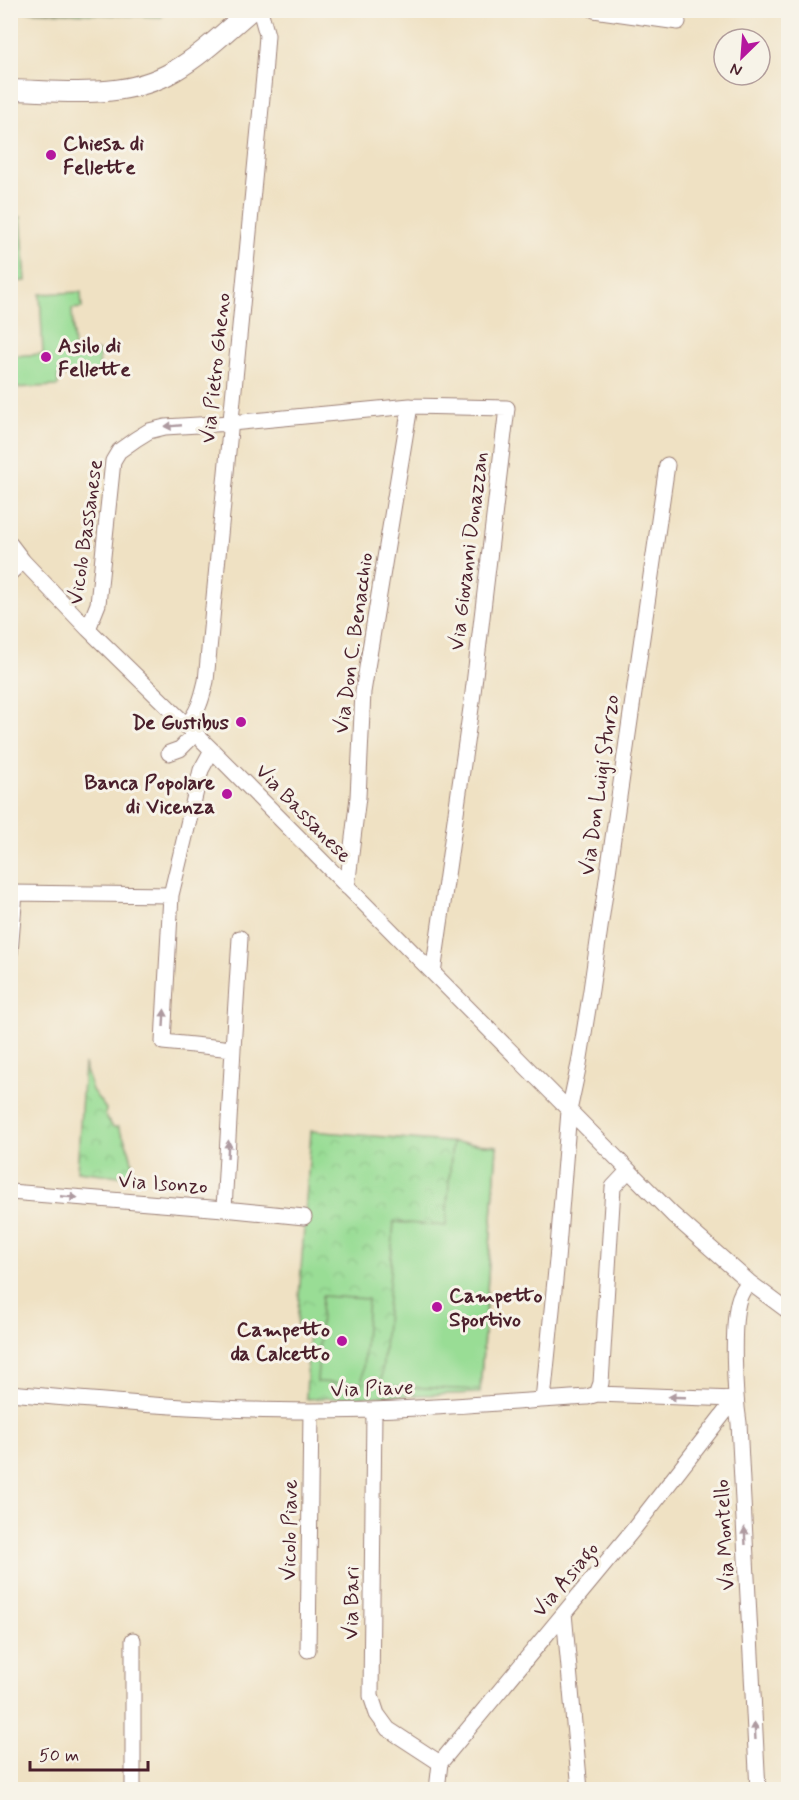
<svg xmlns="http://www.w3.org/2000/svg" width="799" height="1800" font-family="Mynerve,sans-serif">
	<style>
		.park { fill: url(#park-crowns); stroke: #727e60; stroke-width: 1.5 }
		.pitch { fill: #99dd95; stroke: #727e60; stroke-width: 1.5 }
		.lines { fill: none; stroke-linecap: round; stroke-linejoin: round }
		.minor-casing { stroke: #9c8077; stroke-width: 17 }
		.major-casing { stroke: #9c8077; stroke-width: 22 }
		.minor { stroke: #fff; stroke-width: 15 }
		.major { stroke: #fff; stroke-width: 20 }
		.oneway { fill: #ae9aa0 }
		.poi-dot { fill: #b5179e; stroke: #f7f3e8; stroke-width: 2 }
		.labels { text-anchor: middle; stroke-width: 6; stroke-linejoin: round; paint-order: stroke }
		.poi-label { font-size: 21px; font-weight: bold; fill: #4a1f2b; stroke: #f7f3e8; text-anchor: start }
		.street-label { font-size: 21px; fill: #4a1f2b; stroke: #f7f3e8 }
	</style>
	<defs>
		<pattern id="park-crowns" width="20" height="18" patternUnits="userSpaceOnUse" patternTransform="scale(1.5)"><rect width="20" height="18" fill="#99dd95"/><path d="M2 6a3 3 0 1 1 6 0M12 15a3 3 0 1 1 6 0" fill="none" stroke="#85bd81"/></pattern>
	</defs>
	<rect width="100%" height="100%" fill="#f7f3e8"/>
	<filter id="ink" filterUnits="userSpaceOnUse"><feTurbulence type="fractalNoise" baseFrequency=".0167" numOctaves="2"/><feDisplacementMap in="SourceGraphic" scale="12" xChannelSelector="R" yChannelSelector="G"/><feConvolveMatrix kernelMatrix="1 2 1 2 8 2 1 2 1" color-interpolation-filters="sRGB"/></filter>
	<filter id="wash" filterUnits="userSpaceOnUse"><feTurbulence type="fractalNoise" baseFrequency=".008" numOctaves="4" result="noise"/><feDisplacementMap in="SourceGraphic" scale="24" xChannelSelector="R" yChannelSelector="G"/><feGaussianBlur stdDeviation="1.35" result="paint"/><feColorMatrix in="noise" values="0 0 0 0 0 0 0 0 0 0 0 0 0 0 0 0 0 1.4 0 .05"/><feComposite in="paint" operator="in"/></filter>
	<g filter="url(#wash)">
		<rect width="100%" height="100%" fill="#efe1c3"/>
		<path class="park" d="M84,1064L92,1090L106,1109L105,1115L113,1127H118C128,1143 133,1159 135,1178L77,1171Z
			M311,1131L497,1146L480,1393L306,1399L309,1325H297Z"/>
		<path class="pitch" d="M17,11H163L162,17Z
			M11,217H21L26,281L11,282Z
			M81,292L82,308L72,309L74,352L99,351L100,374L58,376V386L11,388V356L43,354L40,294Z
			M452,1142L497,1146L480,1390L381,1386L394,1222L446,1226Z
			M322,1296L368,1299L362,1384L317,1382Z"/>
	</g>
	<g filter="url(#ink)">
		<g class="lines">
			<g class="minor-casing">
				<path id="minor" d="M594,10L678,22
					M10,544L23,561L88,629L212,750L673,1215L749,1282L788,1311
					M10,573L23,561
					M88,629L98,604L113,461L119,451L136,439L149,431L165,427L231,423L410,406L507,408L472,701L433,973
					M185,726C198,714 202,698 206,681L264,76L267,35L260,10
					M169,753L180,749L195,734
					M347,887L358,797L363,692L410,406
					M10,893L171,895
					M10,953L15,893
					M233,1049L240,938
					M10,1192L224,1209L233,1049L163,1042L171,895L201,770L212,750
					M224,1209L304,1217
					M749,1282C746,1286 743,1289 741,1294C730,1316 735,1397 739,1423L758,1790
					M10,1393C110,1402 210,1411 310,1411C403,1411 495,1403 587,1397L597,1394L735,1399
					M597,1394L601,1383L613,1187L628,1171
					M543,1400L557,1260L569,1111L579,1064L591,990L667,465
					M374,1410L371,1696L377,1714L388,1729L440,1763
					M564,1613L580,1790
					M308,1650L311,1411
					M133,1790V1640
					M437,1790L440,1763L633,1530L735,1399"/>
			</g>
			<g class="major-casing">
				<path id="major" d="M10,90C65,91 125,100 174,71C202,55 226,31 251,10"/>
			</g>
			<use href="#minor" class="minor"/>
			<use href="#major" class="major"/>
		</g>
		<defs><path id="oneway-solid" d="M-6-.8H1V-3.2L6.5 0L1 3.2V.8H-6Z" transform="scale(1.5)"/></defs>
		<g class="oneway">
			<use href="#oneway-solid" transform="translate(173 426) rotate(175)"/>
			<use href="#oneway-solid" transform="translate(164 1018) rotate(-87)"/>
			<use href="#oneway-solid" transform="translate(228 1149) rotate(-87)"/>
			<use href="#oneway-solid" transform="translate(69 1197) rotate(5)"/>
			<use href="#oneway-solid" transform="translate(677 1397) rotate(-178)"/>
			<use href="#oneway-solid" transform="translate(745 1536) rotate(-93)"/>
			<use href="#oneway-solid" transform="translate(755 1731) rotate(-93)"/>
		</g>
	</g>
	<g class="poi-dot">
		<circle cx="51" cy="155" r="6"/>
		<circle cx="46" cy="357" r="6"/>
		<circle cx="241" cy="722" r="6"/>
		<circle cx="227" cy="794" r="6"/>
		<circle cx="437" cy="1307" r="6"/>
		<circle cx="342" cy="1341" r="6"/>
	</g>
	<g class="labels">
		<g class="poi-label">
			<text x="63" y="150">Chiesa di<tspan x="63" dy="24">Fellette</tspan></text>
			<text x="58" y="352">Asilo di<tspan x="58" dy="24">Fellette</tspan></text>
			<text x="229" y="729" text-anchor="end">De Gustibus</text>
			<text x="215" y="789" text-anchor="end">Banca Popolare<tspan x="215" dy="24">di Vicenza</tspan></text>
			<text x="449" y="1302">Campetto<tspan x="449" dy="24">Sportivo</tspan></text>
			<text x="330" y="1336" text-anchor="end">Campetto<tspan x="330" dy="24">da Calcetto</tspan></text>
		</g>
		<g class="street-label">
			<text transform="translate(215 368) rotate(-84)" y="7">Via Pietro Gheno</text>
			<text transform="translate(85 532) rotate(-82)" y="7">Vicolo Bassanese</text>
			<text transform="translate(468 551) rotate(-83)" y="7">Via Giovanni Donazzan</text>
			<text transform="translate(353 643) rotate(-82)" y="7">Via Don C. Benacchio</text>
			<text transform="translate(599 785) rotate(-82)" y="7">Via Don Luigi Sturzo</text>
			<text transform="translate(304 813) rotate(46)" y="7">Via Bassanese</text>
			<text transform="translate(163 1183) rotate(4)" y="7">Via Isonzo</text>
			<text transform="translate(372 1388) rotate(-2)" y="7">Via Piave</text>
			<text transform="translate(289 1530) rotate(-89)" y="7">Vicolo Piave</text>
			<text transform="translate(724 1535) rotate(-93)" y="7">Via Montello</text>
			<text transform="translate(565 1579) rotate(-50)" y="7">Via Asiago</text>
			<text transform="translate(351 1603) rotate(-89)" y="7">Via Bari</text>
		</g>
	</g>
	<rect width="799" height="1800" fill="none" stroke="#f7f3e8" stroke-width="36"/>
	<g transform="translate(742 57) rotate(205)"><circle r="28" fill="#f7f3e8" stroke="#b29e9c" stroke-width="1.5"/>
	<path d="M0-4.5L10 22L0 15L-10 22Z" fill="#b5179e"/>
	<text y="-9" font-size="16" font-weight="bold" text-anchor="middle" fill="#4a1f2b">N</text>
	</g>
	<path d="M30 1761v9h118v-9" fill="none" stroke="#4a1f2b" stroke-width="3"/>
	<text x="39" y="1761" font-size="18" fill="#4a1f2b" stroke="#f7f3e8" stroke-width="4.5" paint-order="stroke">50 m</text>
</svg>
